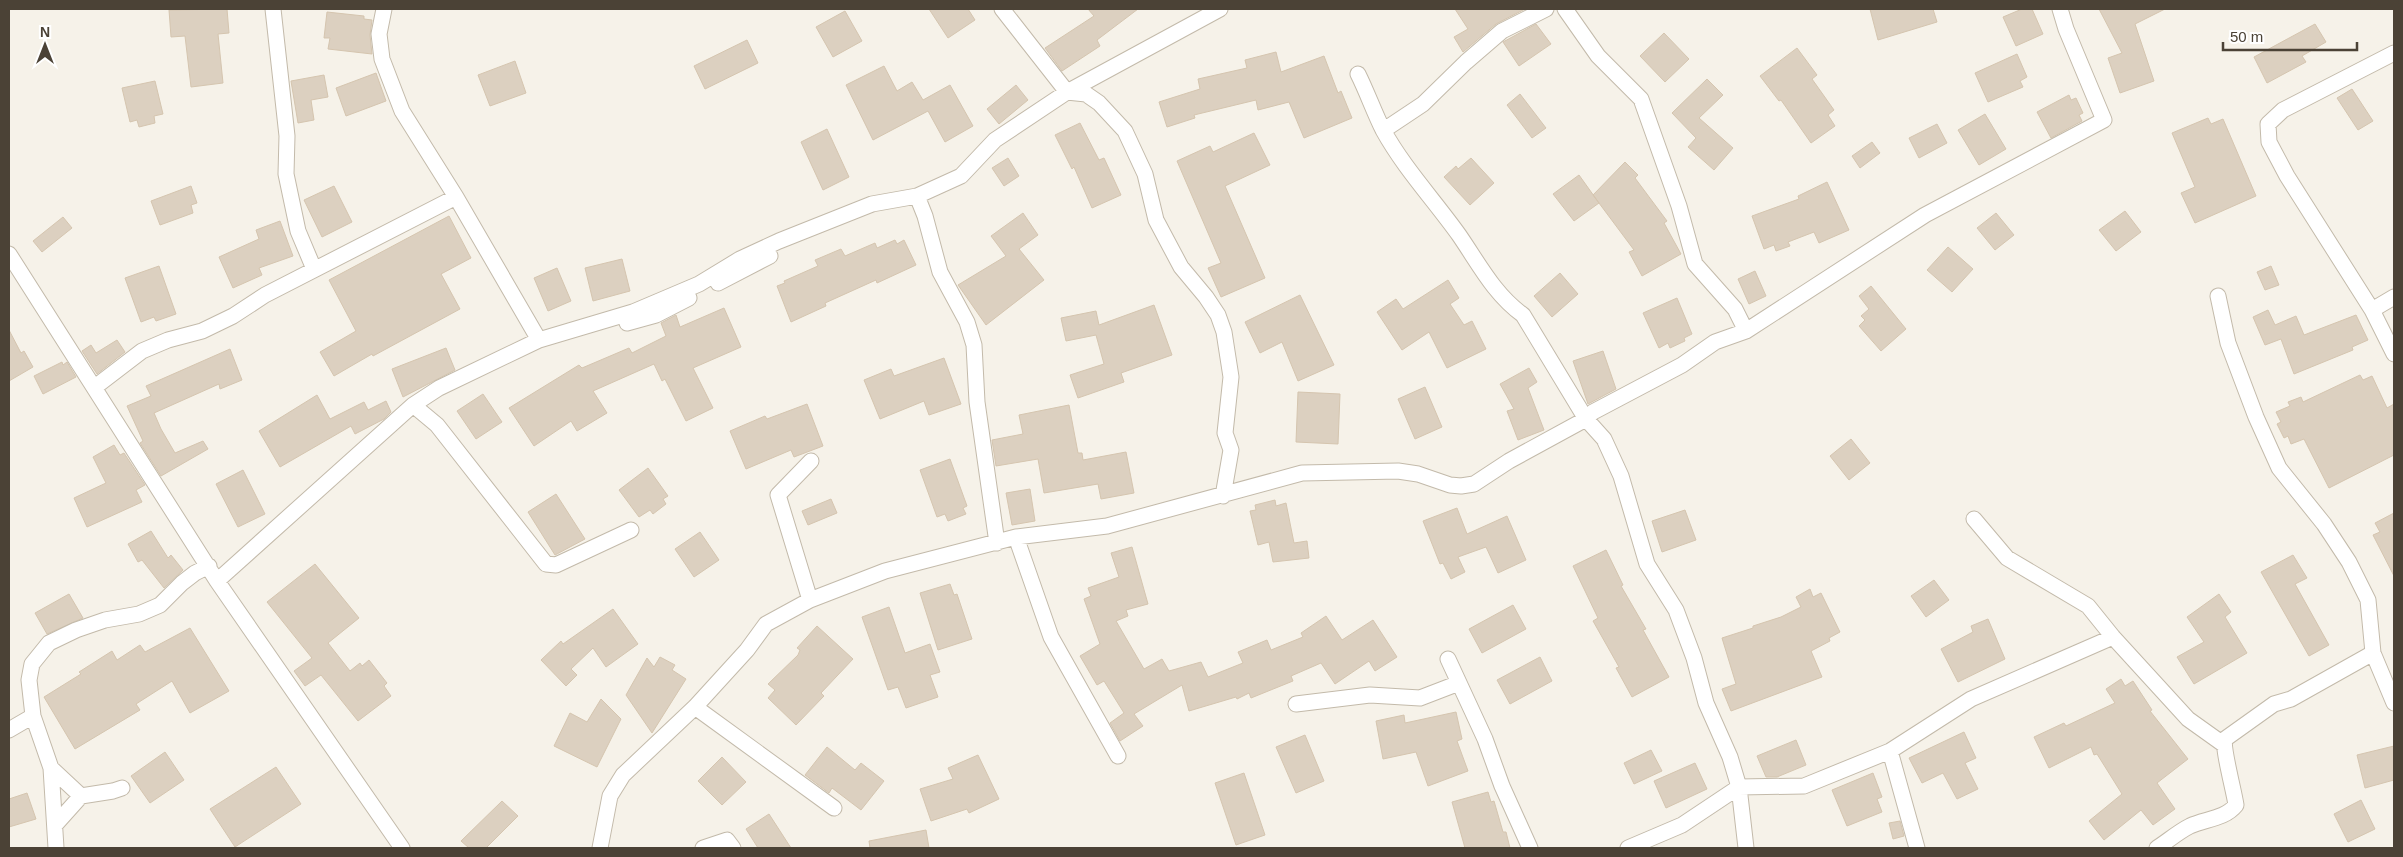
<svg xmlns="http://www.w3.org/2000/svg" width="2403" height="857" font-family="Arial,sans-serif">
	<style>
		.building { fill: #dcd0c0; stroke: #d5c5af }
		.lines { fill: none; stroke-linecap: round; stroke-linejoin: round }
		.minor-casing { stroke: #c3baaa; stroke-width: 17 }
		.minor { stroke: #fff; stroke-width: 15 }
	</style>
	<rect width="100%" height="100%" fill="#f6f2e9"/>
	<path class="building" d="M227,9L229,33L218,34L223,83L191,87L185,36L171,37L169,10Z
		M929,9H968L975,20L948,38Z
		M1088,9H1138L1097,40L1100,46L1062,71L1045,48L1094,16Z
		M1455,9H1525L1496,24L1463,52L1454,37L1468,29Z
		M1870,9H1933L1937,22L1878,40Z
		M2022,9H2032L2043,34L2016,46L2003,17Z
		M2099,9H2165L2135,24L2154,81L2120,93L2108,58L2122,53Z
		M845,11L862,41L833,57L816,27Z
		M327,12L364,16V19L372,20L370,35L372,54L328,49L330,38H324Z
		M1536,24L1551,44L1519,66L1503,42Z
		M2315,24L2326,42L2302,56L2306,62L2267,83L2254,57Z
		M1664,33L1689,59L1665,82L1640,56Z
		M747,40L758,63L705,89L694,66Z
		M1797,48L1817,75L1812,79L1834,110L1828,115L1835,126L1811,143L1781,100L1779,101L1760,76Z
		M1276,52L1281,72L1324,56L1338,93L1341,91L1352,118L1304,138L1289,102L1258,110L1256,100L1194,115L1195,118L1167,127L1159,102L1200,89L1198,79L1247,68L1245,60Z
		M2017,54L2027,77L2020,81L2023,87L1988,102L1975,73Z
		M515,61L526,93L490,106L478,75Z
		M884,66L897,91L912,82L923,100L950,85L973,126L945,142L928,111L873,140L846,85Z
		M376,73L386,101L346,116L336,88Z
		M324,75L328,97L311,100L314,120L298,123L291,81Z
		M1707,79L1723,95L1699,118L1733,148L1714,170L1688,147L1696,138L1672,113Z
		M155,81L163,114L154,116L155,123L139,127L137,120L130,122L122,88Z
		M1016,85L1028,100L999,124L987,109Z
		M2352,89L2373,121L2358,130L2337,98Z
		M1520,94L1546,128L1532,138L1507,105Z
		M2069,95L2071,100L2076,98L2083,113L2079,115L2082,121L2051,138L2037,112Z
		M1985,114L2006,149L1979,165L1958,130Z
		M2208,118L2211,124L2223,119L2256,196L2195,223L2181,193L2195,187L2172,133Z
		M1080,123L1099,160L1104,158L1121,195L1092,208L1074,167L1072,169L1055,135Z
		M1937,124L1947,143L1919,158L1909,138Z
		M827,129L849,177L823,190L801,142Z
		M1254,133L1270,165L1225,186L1265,278L1221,297L1208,268L1221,263L1177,161L1210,146L1213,152Z
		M1872,142L1880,153L1860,168L1852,156Z
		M1008,158L1019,176L1004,186L992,168Z
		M1471,158L1494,183L1470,205L1444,177L1456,166L1458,169Z
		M1625,162L1638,175L1635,178L1667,221L1664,223L1681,254L1642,276L1629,252L1634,250L1593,195Z
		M1579,175L1599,203L1574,221L1553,194Z
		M1827,182L1849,230L1819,243L1814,232L1788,242L1790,246L1776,251L1774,245L1764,249L1752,216L1799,199L1798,196Z
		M191,186L197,203L191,205L193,213L160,225L151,201Z
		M334,186L352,222L322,237L304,200Z
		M2125,211L2141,232L2116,251L2099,230Z
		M1023,213L1038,235L1019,249L1044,280L986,325L958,285L1006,256L991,236Z
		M1996,213L2014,235L1995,250L1977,228Z
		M449,216L471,258L441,274L460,309L373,356L372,354L334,376L320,352L356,331L329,280Z
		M63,217L72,228L42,252L33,241Z
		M280,221L293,256L259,268L262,275L233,288L219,257L259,239L256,230Z
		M895,240L897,244L904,240L916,265L877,283L876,280L825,303L826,306L791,322L777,286L785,283L784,281L818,266L815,260L841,249L845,256L875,243L877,248Z
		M1948,247L1973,269L1952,292L1927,270Z
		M622,259L630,291L593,301L585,268Z
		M159,266L176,314L156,321L154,317L141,322L125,278Z
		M2271,266L2279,285L2265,290L2257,272Z
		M557,268L571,301L548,311L534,278Z
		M1755,271L1766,296L1749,304L1738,279Z
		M1560,273L1578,294L1552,317L1534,296Z
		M1448,280L1459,298L1450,304L1464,325L1472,321L1486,349L1447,368L1429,332L1402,350L1377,312L1396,299L1403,309Z
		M1871,286L1906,329L1881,351L1859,326L1865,320L1861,316L1869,309L1859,296Z
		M1300,295L1334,365L1298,381L1282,342L1260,353L1245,322Z
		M1677,298L1692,334L1684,338L1685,341L1670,348L1668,343L1659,348L1643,313Z
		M1154,305L1172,355L1121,373L1124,382L1078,398L1070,375L1104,364L1096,335L1066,341L1061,318L1096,311L1099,325Z
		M724,308L741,347L693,368L713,408L686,421L665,379L662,381L654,364L593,391L607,413L577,431L571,421L534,446L509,408L579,365L582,368L629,348L632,353L666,336L661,323L676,315L680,327Z
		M2268,310L2275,325L2296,316L2304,335L2356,315L2368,340L2352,347L2353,350L2294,374L2281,339L2265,345L2253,317Z
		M9,330L21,353L24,351L33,367L9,381Z
		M117,340L125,352L97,374L82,351L91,345L96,353Z
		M446,348L455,370L403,397L392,369Z
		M230,349L242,380L220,389L219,384L154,413L161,429L175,453L203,441L208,449L161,476L140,443L143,441L127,406L151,396L146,386Z
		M1603,351L1616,389L1588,404L1573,361Z
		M944,358L961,404L929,415L924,401L880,419L864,380L891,369L894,376Z
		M62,362L63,365L67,362L76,377L43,394L34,376Z
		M1529,368L1537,382L1528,388L1544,430L1518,440L1507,411L1514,409L1500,384Z
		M2360,375L2363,380L2372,376L2387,408L2394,404V455L2329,488L2304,439L2291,444L2288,436L2284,438L2277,424L2281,422L2276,412L2290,406L2288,402L2301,397L2303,402Z
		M1425,387L1442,427L1415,439L1398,399Z
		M1298,392L1340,394L1338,444L1296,442Z
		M483,394L502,422L476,439L457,411Z
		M317,395L330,419L364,402L368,410L386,401L391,412L384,419L355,434L351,426L280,467L259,431Z
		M807,404L823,446L794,457L791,450L746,469L730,431L765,416L767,419Z
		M1069,405L1078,453H1082L1083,460L1126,452L1134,493L1101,499L1098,484L1044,493L1038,459L996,466L992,440L1023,434L1019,415Z
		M1851,439L1870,463L1849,480L1830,456Z
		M114,445L120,455L124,453L145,485L136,490L142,502L87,527L74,498L106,483L93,457Z
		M950,459L967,506L963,508L966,514L948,521L945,514L937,517L920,470Z
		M648,468L668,496L663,499L666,504L653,514L650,510L639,517L619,490Z
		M243,470L265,514L238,527L216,484Z
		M1030,489L1035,521L1012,525L1006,493Z
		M556,494L585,539L555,555L528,512Z
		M831,499L837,513L808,525L802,511Z
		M1275,500L1276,506L1286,503L1294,543L1307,541L1309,558L1273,562L1269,542L1258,545L1250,511L1256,510L1255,505Z
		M1457,508L1467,534L1507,516L1526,560L1498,573L1486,547L1458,557L1465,572L1451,579L1443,563L1440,564L1423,521Z
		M1685,510L1696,540L1662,552L1652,521Z
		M2394,513V576L2373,535L2380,532L2375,523Z
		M151,531L168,558L171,555L183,570L164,588L142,560L138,562L128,544Z
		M700,532L719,560L694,577L675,549Z
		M1132,547L1148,604L1126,610L1128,616L1116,621L1144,669L1162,659L1169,671L1201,662L1208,677L1243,663L1238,652L1267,640L1271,650L1303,637L1301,633L1326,616L1342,640L1373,620L1397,657L1375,671L1369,661L1335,684L1321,663L1291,676L1293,681L1251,698L1249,693L1237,699L1236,697L1189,711L1182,685L1134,714L1143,726L1120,741L1110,723L1124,713L1104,681L1097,685L1080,656L1100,644L1084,599L1091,596L1088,588L1119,577L1111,553Z
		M1606,550L1623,585L1621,586L1646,629L1643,630L1669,677L1632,697L1616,668L1619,667L1593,621L1598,618L1573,566Z
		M2293,555L2307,578L2295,584L2329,645L2309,656L2261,572Z
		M315,564L359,618L328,643L350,671L360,663L362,666L369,660L387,683L384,686L391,696L358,721L321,675L305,686L294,671L312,658L267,602Z
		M1934,580L1949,600L1926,617L1911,596Z
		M950,584L954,595L957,594L972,639L938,650L920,593Z
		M1810,589L1813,597L1821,593L1840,632L1829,638L1830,641L1811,651L1822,677L1731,711L1722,689L1736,684L1722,638L1753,628V626L1781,617L1801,607L1796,597Z
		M69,594L83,618L47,634L35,613Z
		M2219,594L2231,612L2225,617L2247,653L2194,684L2177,657L2204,642L2187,617Z
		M1513,605L1526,629L1482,653L1469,629Z
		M889,607L905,653L930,644L940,672L930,675L938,697L906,708L898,687L888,690L862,617Z
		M613,609L638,644L606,667L593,648L571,669L577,675L566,686L541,660L561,641L563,644Z
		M1988,619L2005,659L1958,682L1941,649L1973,632L1971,626Z
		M817,626L853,659L821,693L824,696L796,725L768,698L775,690L768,684L798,655L800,650L797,648Z
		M190,628L229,691L190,713L172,681L136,704L140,710L75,749L44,697L81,674L79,672L112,651L117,660L140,645L145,652Z
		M660,657L675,665L672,670L686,679L652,733L626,695L647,658L654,667Z
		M1540,657L1552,681L1510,704L1497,680Z
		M2121,679L2125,686L2133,681L2152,710L2150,711L2188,759L2157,783L2175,809L2153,825L2141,810L2104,840L2089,821L2122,794L2097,754L2094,755L2091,747L2049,768L2034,737L2064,723L2066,726L2115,703L2106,689Z
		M601,699L621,719L597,767L554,746L570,713L587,722Z
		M1456,712L1462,739L1457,741L1468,771L1428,786L1416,752L1383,759L1376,721L1404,715L1405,723Z
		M1964,732L1976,758L1965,763L1978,789L1957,799L1943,773L1922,783L1909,758Z
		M1305,735L1324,781L1296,793L1276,747Z
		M1796,740L1806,765L1777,777H1766L1757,756Z
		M2394,746V780L2365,788L2357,755Z
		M827,747L855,770L861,763L884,781L861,810L832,788L829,793L805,775Z
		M1651,750L1662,771L1634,784L1624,763Z
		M165,752L184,780L150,803L131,776Z
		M978,755L999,799L969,813L967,809L931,821L920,789L953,779L948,768Z
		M722,757L746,782L722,805L698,781Z
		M1695,763L1707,789L1666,808L1654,781Z
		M276,767L301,804L235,847L210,809Z
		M1244,773L1265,835L1236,845L1215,783Z
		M1873,773L1882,797L1877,799L1882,812L1847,826L1832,790Z
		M1488,792L1491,802L1494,801L1503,832H1506L1510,848H1465L1452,802Z
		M27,793L36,819L9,827V799Z
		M2361,800L2375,829L2348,842L2334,814Z
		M502,801L518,816L486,848H469L461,841Z
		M769,814L791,848H758L746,829Z
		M1900,821L1904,836L1893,839L1889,823Z
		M926,830L929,848H870L869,841Z"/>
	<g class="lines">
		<g class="minor-casing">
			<path id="minor" d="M273,9L287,136L286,174L298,231L314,269
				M384,9L379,34L382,59L402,111L456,197L539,340
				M1002,9L1067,92L1086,94L1099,103L1125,131L1145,174L1156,220L1181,267L1206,297L1218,315L1224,332L1231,377L1225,433L1231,450L1223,496
				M1565,9L1598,56L1641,99L1679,206L1695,264L1735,309L1746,331
				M2394,53L2283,110L2268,124L2269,142L2287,176L2372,310L2394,354
				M1358,74C1367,92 1374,112 1383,130C1404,168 1434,200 1459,235C1479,264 1494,294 1523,315L1586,419L1604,439L1621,476L1647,564L1676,610L1694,658L1706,703L1730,757L1739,787L1746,848
				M1384,130L1423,104L1466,62L1502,31L1546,9
				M917,196L925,216L940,272L967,322L974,345L977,402L997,543
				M9,254L217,581L402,848
				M718,283L770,256
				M2218,296L2228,343L2256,417L2279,468L2324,524L2349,562L2368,600L2373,653L2394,703
				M2372,310L2394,297
				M627,323L656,315L689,298
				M95,387L142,351L168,340L202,331L233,316L265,295L456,197
				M413,405L437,425L546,564L556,565L631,530
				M1974,519L2007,558L2088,606L2113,637L2188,719L2223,744
				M1016,537L1051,637L1118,756
				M217,581L413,405L439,388L539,340L633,312L699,284L740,259L779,241L872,204L917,196L961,176L995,140L1067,92L1220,9
				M810,600L778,495L811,461
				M1448,659L1485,739L1502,786L1530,848
				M1296,704L1370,695L1420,698L1459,683
				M695,707L834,808
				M9,730L33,716
				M1890,751L1917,848
				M51,768L81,796
				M55,825L81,796L113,791L122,788
				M56,848L51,768L33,716L29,680L32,664L49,643L76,630L105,620L139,614L160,605L182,583L195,573L209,566
				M600,848L610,796L623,775L695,707L747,650L766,624L810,600L885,571L1016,537L1107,526L1302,473L1398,471L1418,474L1450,485L1461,486L1474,484L1509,461L1586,419L1593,412L1682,365L1715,342L1746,331L1925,215L2104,120L2066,29L2060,9
				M703,848L727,840L733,848
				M1628,848L1682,825L1739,787L1804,786L1890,751L1971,699L2113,637
				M2157,848C2168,841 2178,832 2190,826C2205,819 2225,819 2236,805C2234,791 2222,747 2225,739L2274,704L2291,699L2373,653"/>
		</g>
		<use href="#minor" class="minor"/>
	</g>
	<rect width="2403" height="857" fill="none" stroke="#4b4236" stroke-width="20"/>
	<g transform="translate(45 45)" stroke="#ffffff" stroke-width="4" paint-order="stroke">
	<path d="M0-4L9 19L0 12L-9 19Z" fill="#4b4236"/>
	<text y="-8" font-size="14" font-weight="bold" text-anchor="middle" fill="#4b4236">N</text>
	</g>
	<path d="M2223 42v8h134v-8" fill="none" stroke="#4b4236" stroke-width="2.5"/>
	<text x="2230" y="42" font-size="15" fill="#4b4236" stroke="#ffffff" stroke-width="4" paint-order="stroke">50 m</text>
</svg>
